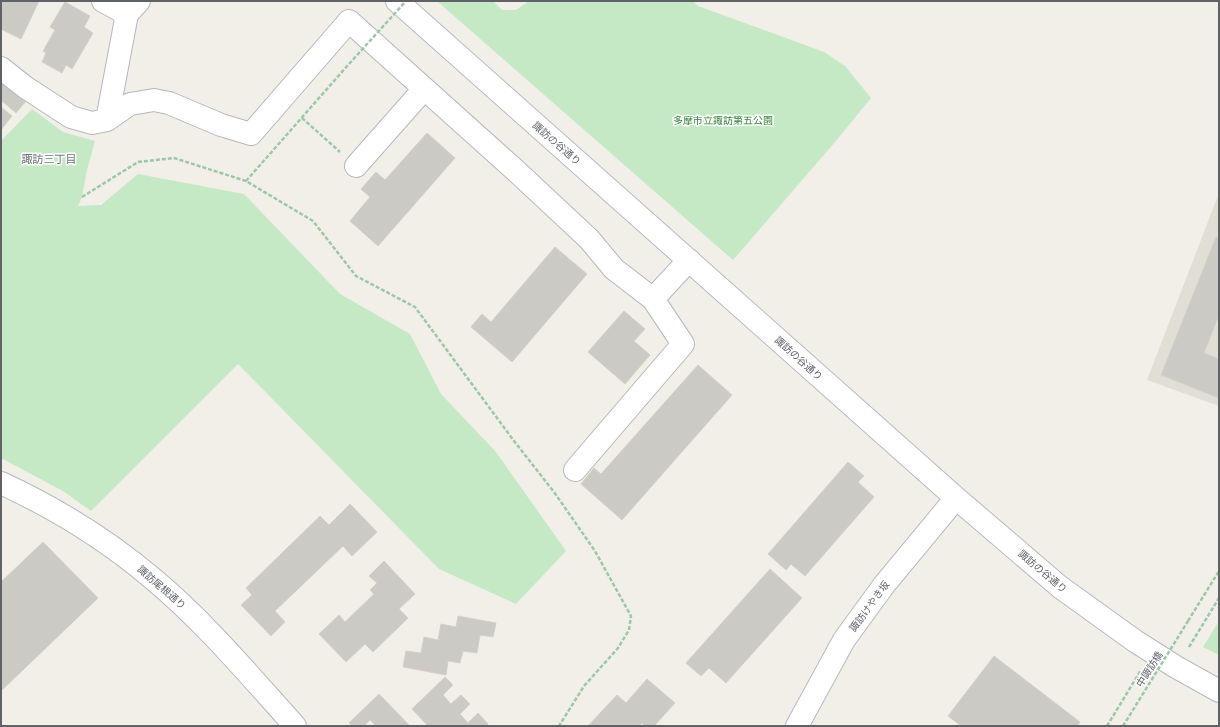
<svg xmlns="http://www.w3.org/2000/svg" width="1220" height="727" font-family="Poppins,'Noto Sans JP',sans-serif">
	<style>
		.education { fill: #e1ded6 }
		.green { fill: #c5e8c5 }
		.building { fill: #cccac5; stroke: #d6d1c6 }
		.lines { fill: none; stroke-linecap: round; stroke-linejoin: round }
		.street-casing { stroke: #b5b8bc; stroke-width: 24 }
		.secondary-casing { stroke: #b6babf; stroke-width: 24 }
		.path { stroke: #9cc7a9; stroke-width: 2.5; stroke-dasharray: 4 2; stroke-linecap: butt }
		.street { stroke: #fff; stroke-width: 22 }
		.secondary { stroke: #fff; stroke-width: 22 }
		.path-bridge { stroke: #9cc7a9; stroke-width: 2.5; stroke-dasharray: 4 2; stroke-linecap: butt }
		.labels { text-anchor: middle; stroke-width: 3; stroke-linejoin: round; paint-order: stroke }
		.park-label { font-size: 10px; fill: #348238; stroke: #fff }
		.street-label { font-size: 10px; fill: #5f6368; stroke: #fff }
		.neighbourhood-label { font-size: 11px; fill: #70757a; stroke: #fff }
	</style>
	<rect width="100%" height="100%" fill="#f1efe8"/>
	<path class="education" d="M1219,193V406L1147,380Z"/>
	<path class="green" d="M437,1H493L502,10H516L529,1H693L698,6L824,52L845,66L871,98L835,142L733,260Z
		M32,109L63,132L95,141L87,170L82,197L78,206L101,205L138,174L244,194L340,294L410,334L441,394L496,452L566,551L516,604L439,569L238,364L91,511L63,491L1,458V141Z
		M1219,621V655L1203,647Z"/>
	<path class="building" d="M1,1H39L21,39L1,29Z
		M65,2L90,16L84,27L93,33L72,69L66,65L62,73L42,62L46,53L43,51L55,30L50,27Z
		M1,79L26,101L16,113L1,100Z
		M1,107L12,116L1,130Z
		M427,133L455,158L378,246L350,221L370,197L361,189L376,172L385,180Z
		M1216,237L1219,238V315L1204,353L1219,359V398L1161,375Z
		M555,247L587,274L512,362L471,327L482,314L491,322Z
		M624,311L645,329L634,341L650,355L625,384L588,352Z
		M698,365L732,395L622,520L581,484L594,468L601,474Z
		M848,462L864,476L858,482L874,497L805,576L791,564L786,570L768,554Z
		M350,504L377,532L352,556L343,546L275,611L285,622L271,636L241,605L252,595L246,588L320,516L329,525Z
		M43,542L98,598L1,691V582Z
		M384,561L415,594L399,609L408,618L373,652L365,644L346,662L319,634L339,615L345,622L374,594L370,590L377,583L369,576Z
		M770,569L802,598L726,683L709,668L701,676L686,663Z
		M458,616L496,623L493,637L480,635L477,653L463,651L460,663L448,661L446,675L403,667L406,651L421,653L424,637L438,640L441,624L456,627Z
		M994,656L1080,722L1077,726H961L948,716Z
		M445,677L453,685L443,695L451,704L461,695L470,704L460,714L468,723L478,713L488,724L486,726H428L412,709Z
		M647,679L675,703L654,726H645L642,723L639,726H588L617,695L626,703Z
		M379,694L410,726H376L370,720L364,726H353L349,723Z"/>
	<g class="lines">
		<g class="street-casing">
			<path id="street" d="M103,1L127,14
				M1,68L25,87L71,117L92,123L107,120L130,104L154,100L169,103L221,125L251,134L349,21L514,169L589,239L614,269L653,299L683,344L575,470
				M107,120L127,14L139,1
				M356,166L424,89
				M653,299L689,260
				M1,483C55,508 106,539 152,578C205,622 249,675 295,726"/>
		</g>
		<g class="secondary-casing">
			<path id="secondary" d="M397,1L956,498L1060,587L1135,641L1176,667L1219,691
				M797,726L844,640L884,585L956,498"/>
		</g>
		<path class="path" d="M302,118L340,152
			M246,181L349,64
			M82,197L138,162L174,158L246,181L313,221L356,276L415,307L514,441L554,492L595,551L631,616L629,630L618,648L584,686L559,726
			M1188,621L1219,571
			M1189,647L1219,598
			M1107,726L1141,670"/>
		<use href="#street" class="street"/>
		<use href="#secondary" class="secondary"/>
		<path class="path-bridge" d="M349,64L406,1
			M1123,726L1188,621"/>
	</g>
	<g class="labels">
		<g class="park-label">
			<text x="723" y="124">多摩市立諏訪第五公園</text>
		</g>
		<g class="street-label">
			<text transform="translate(557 143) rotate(41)" y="4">諏訪の谷通り</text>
			<text transform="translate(799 358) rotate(42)" y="4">諏訪の谷通り</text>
			<text transform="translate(1043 571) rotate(40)" y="4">諏訪の谷通り</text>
			<text transform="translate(162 587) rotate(41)" y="4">諏訪尾根通り</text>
			<text transform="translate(869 606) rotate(-54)" y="4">諏訪けやき坂</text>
			<text transform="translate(1149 669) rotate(-58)" y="4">中諏訪橋</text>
		</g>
		<g class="neighbourhood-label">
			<text x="49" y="163">諏訪三丁目</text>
		</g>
	</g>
	<rect width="1220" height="727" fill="none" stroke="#5f6368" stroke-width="4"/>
</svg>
